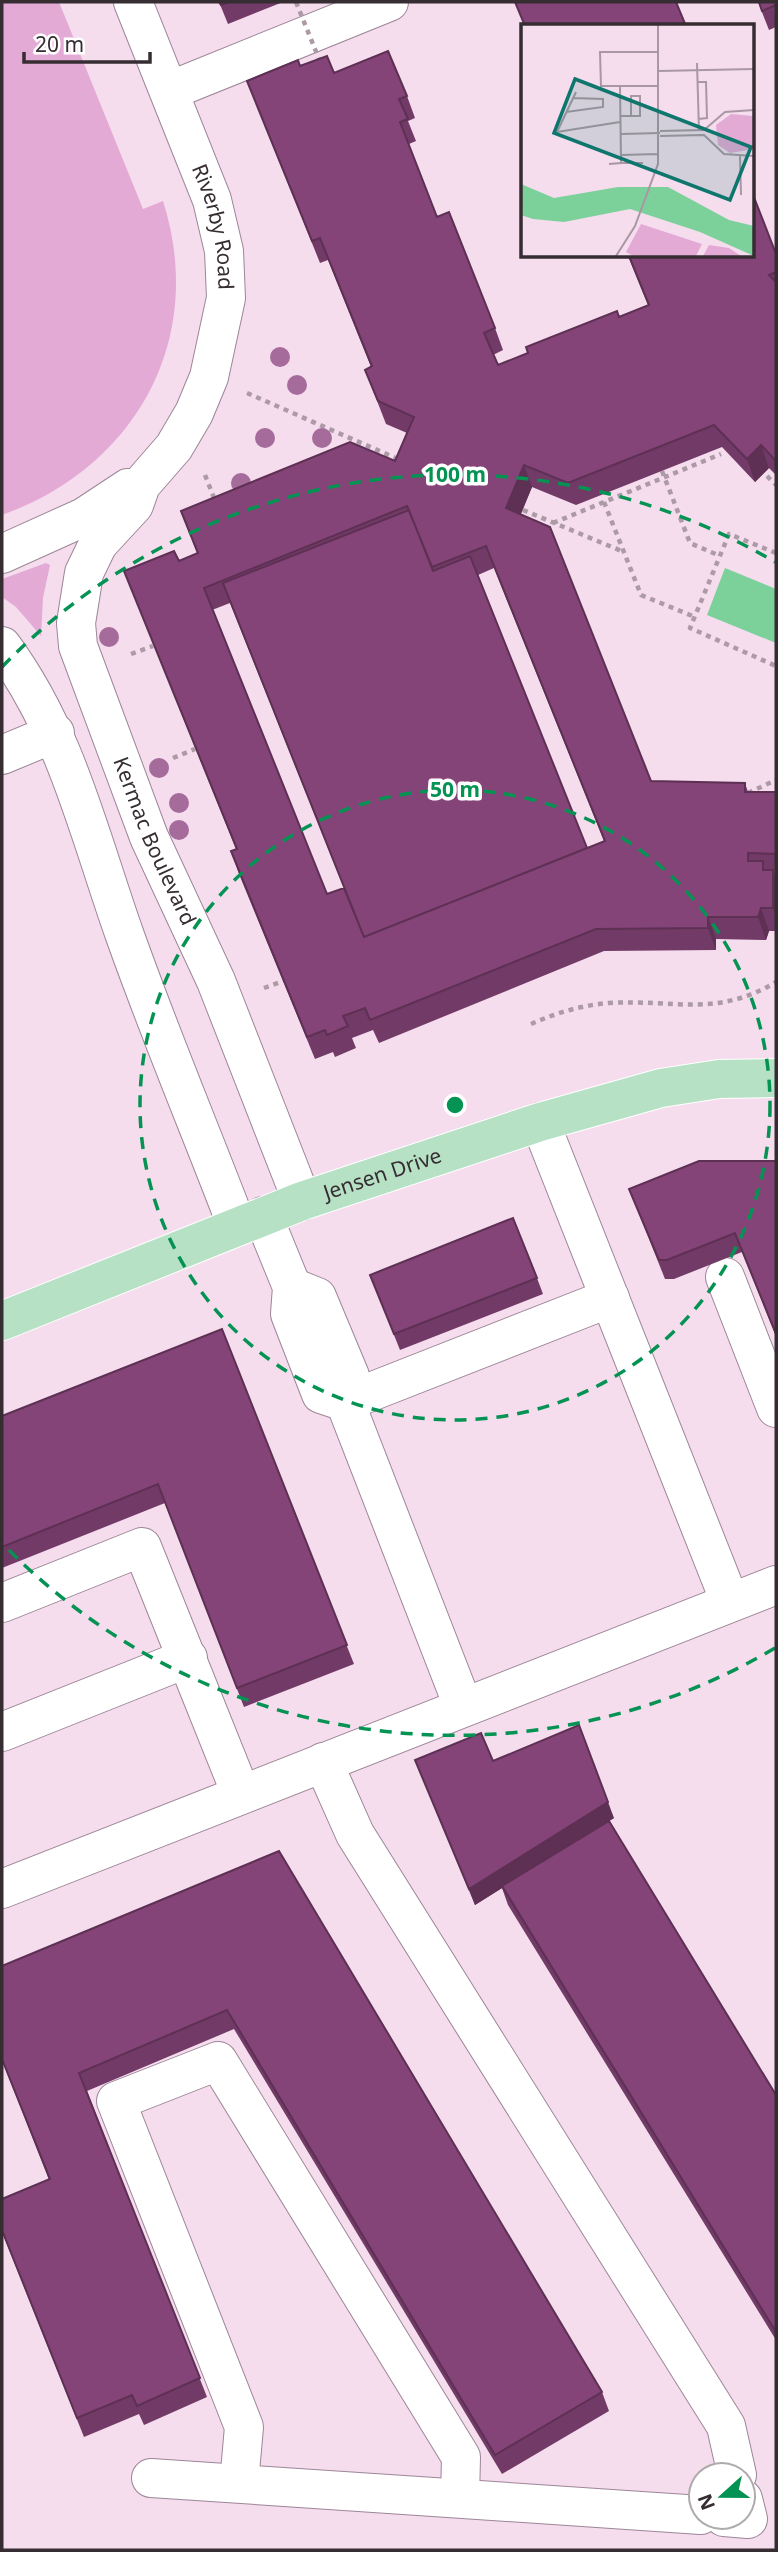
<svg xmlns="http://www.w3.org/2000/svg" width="778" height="2552" font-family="'Noto Sans',sans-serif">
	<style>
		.green { fill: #e4aad6 }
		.water { fill: #7cd09a }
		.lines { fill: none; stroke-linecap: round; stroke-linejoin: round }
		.minor-casing { stroke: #9c8697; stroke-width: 40 }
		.major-casing { stroke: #fff; stroke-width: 40 }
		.path { stroke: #ad9aa7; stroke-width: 4.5; stroke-dasharray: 5 5; stroke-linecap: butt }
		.minor { stroke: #fff; stroke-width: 38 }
		.major { stroke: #b7e1c5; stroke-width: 38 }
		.path-bridge { stroke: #ad9aa7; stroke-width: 4.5; stroke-dasharray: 5 5; stroke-linecap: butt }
		.tree { fill: #a56b9b }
		.wall { fill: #723a67; fill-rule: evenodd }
		.shaded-wall { fill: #5d3054 }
		.building { fill: #854478; stroke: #5d3054; stroke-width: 2; fill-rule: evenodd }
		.ring { fill: none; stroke: #059353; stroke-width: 3.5; stroke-dasharray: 12 9 }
		.labels { text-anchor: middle; stroke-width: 7; stroke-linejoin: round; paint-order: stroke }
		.street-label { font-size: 21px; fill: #362d33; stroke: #fff }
		.inset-road { fill: none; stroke: #a997a3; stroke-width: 2 }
		.view { fill: #0f766e; fill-opacity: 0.15; stroke: #0f766e; stroke-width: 3.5 }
		.inset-edge { fill: none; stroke: #362d33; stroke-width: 3.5 }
		.centre { fill: #059353; stroke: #fff; stroke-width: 3.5 }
		.ring-label { font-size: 21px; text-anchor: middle; font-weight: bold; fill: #059353; stroke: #fff; stroke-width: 7; stroke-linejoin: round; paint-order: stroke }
	</style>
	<rect width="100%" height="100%" fill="#f5ddee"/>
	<path class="green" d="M2,2H59L143,209L163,201C207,339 136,467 2,515Z
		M46,563L50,565L43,598L41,636L16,607L2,597V579Z"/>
	<path class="water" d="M725,568L776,589V643L707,615Z"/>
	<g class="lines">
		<g class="minor-casing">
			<g id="minor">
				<path id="s1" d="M133,2L212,200L224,251L226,298L209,377L194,413L174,447L141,485L134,505L98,544L84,573L76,623L78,646L149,837L216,981L302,1201"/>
				<path d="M169,91L389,2"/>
				<path d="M2,554L84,517L128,488"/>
				<path d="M2,646C66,732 89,834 124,933C159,1032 200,1129 237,1226"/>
				<path d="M2,755L55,733"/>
				<path d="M540,1122L730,1602"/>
				<path d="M263,1216L292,1287L290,1314L321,1394L345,1402L610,1298"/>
				<path d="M725,1277L776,1408"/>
				<path d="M292,1287L317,1297L350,1376L345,1402L463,1706"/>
				<path d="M2,1603L142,1547L241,1794"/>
				<path d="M2,1732L188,1658"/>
				<path d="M323,1762L355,1834L726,2426L737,2475"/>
				<path d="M2,1889L776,1585"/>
				<path d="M151,2478L701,2515"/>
				<path d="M239,2483L244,2427L116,2101L218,2061L461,2457L460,2498"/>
				<path d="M724,2517L748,2519L743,2499"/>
			</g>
		</g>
		<g class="major-casing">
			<g id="major">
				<path id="s2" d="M2,1321L302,1201L540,1122L661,1088L719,1079L776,1078"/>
			</g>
		</g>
		<path class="path" d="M247,393L400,460
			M662,471L690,543L720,556
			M205,475L216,503
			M767,476L776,485
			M604,502L641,595L695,617
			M523,510L624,552
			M553,523L721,454
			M776,553L729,534L690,628L776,666
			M131,654L153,646
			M173,758L195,749
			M748,793L776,780
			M264,988L283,981
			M531,1024C556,1013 582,1005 609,1003C673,999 716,1018 776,982"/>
		<use href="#minor" class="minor"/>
		<use href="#major" class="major"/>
		<path class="path-bridge" d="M296,2L321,64"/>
	</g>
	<g class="tree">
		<circle cx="280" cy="357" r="10"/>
		<circle cx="297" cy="385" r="10"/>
		<circle cx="265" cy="438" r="10"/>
		<circle cx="322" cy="438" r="10"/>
		<circle cx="241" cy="483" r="10"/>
		<circle cx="109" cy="637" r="10"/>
		<circle cx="159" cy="768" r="10"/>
		<circle cx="179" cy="803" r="10"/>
		<circle cx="179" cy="830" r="10"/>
	</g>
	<path class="wall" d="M219,2H283L228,24Z
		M758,2H776V27L769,30Z
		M300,66L334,73L407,96L415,118L408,121L416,141L409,144L437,217L495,328L503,350L493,355L498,365L648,305L628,256H752L776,254V475L769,468L755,482L722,447L576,505L532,487L521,514L651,781L745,783L748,792H776V876H775L776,879V931H769L766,940L716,939V950L604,951L379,1043L373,1030L352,1038L356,1048L335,1057L333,1052L315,1059L239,874L231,851L236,849L124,571L179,561L197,553L181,511L395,461L407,433L386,424L365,370L371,367L328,260L320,263L247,81ZM494,568L604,841L587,848L478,575ZM230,603L344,888L327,894L212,610Z
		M776,1161V1336L742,1252L674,1279H665L629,1189Z
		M370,1275L537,1278L543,1294L400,1350Z
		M222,1329L354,1664L244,1707L165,1503L2,1568V1416Z
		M415,1760L493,1761L614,1818L609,1821L776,2095V2340L508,1905L502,1888L475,1905Z
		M279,1851L602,2392L609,2411L502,2474L234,2029L87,2091L207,2397L144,2425L139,2414L84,2437L2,2232V2199L49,2180L2,2060V1966Z"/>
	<path class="shaded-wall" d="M761,445L769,468L755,482L747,459Z
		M524,465L532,487L514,530L506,508Z
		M773,870L776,879V918L773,908Z
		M761,908L769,931L766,940L758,917Z
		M708,917L716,939V950L708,928Z
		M608,1802L614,1818L475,1905L469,1889Z"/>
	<path class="building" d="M219,2H229L221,5Z
		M515,2H676L686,26H525Z
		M759,2H776V5L762,11Z
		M388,51L407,96L399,99L408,119L400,122L437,217L449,212L495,328L484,333L498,365L528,353L526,347L617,311L619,317L649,305L629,256H752V192L776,254V272L769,275L776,282V461L761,445L747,459L714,425L568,483L524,465L506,508L550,527L651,781L745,783V792H776V854L748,853V861H763V870H773V908H761L758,917H708V928L596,929L370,1020L365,1008L343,1016L348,1026L327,1035L325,1030L307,1037L231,851L237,849L124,571L174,551L179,561L198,553L181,511L350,442L395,461L414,417L378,401L365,370L372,366L320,238L312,241L247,81L298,60L300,66L327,56L334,73ZM407,506L432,567L486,546L605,841L364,937L344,888L327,894L204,588Z
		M409,510L433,571L470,556L587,848L364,937L223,583Z
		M699,1161H776V1334L735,1233L667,1260H659L629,1189Z
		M513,1218L537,1278L394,1334L370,1275Z
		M222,1329L347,1645L237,1688L158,1484L2,1547V1416Z
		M579,1725L608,1802L469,1889L415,1760L481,1733L493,1761Z
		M609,1821L776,2095V2332L502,1886Z
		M279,1851L602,2392L495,2455L227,2010L79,2073L200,2378L137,2406L132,2395L77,2418L2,2230V2199L50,2179L2,2059V1966Z"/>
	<g class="ring">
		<circle cx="455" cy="1105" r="315"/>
		<path d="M775 1648A630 630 0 0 1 2 1543M2 667A630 630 0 0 1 775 562"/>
	</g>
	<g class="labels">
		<g class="street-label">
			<text dy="7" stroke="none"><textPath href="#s1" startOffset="240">Riverby Road</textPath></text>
			<text dy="7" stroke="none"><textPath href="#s1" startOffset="912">Kermac Boulevard</textPath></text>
			<text dy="7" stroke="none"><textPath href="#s2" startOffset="408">Jensen Drive</textPath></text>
		</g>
	</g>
	<g transform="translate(521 24)">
		<rect width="233" height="233" fill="#f5ddee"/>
		<path d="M210,90L232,92L233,125L209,129L197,121L195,101ZM120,200L181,220L175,232H112L105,228ZM188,221L208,224L220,232H182Z" fill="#e4aad6"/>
		<path d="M0,160L33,174L97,163H147L208,196L233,202V232L179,208L109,185L43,198L12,195L0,191Z" fill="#7cd09a"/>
		<path class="inset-road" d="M137,28H79L80,62H137M176,39L178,107M138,47L233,45M176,58H185L186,94L177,95M55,68L36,108L99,98M45,88L82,83V75L52,74M99,92H119V72H110V92M139,107L183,106L204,88L233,86M100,110L139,109M139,112L183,111L203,130L233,132M100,131L137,130M219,132L220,171M100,139H122M88,140L100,139L99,62M95,232L114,202L137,140V0"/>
		<path class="view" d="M54,55L230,123L209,176L33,109Z"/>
		<rect width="233" height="233" class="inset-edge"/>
	</g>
	<circle cx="455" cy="1105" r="10" class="centre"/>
	<g class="ring-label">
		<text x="455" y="482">100 m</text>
		<text x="455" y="797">50 m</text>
	</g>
	<rect width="778" height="2552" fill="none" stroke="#362d33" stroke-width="7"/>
	<g transform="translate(722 2496) rotate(249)"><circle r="33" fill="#ffffff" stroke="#afabad" stroke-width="2"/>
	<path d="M0-5L12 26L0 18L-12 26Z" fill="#059353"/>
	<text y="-10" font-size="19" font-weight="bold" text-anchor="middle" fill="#362d33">N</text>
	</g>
	<path d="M24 52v10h126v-10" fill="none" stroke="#362d33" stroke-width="3.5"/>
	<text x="35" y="52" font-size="21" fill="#362d33" stroke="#ffffff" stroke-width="5" paint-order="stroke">20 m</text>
</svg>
